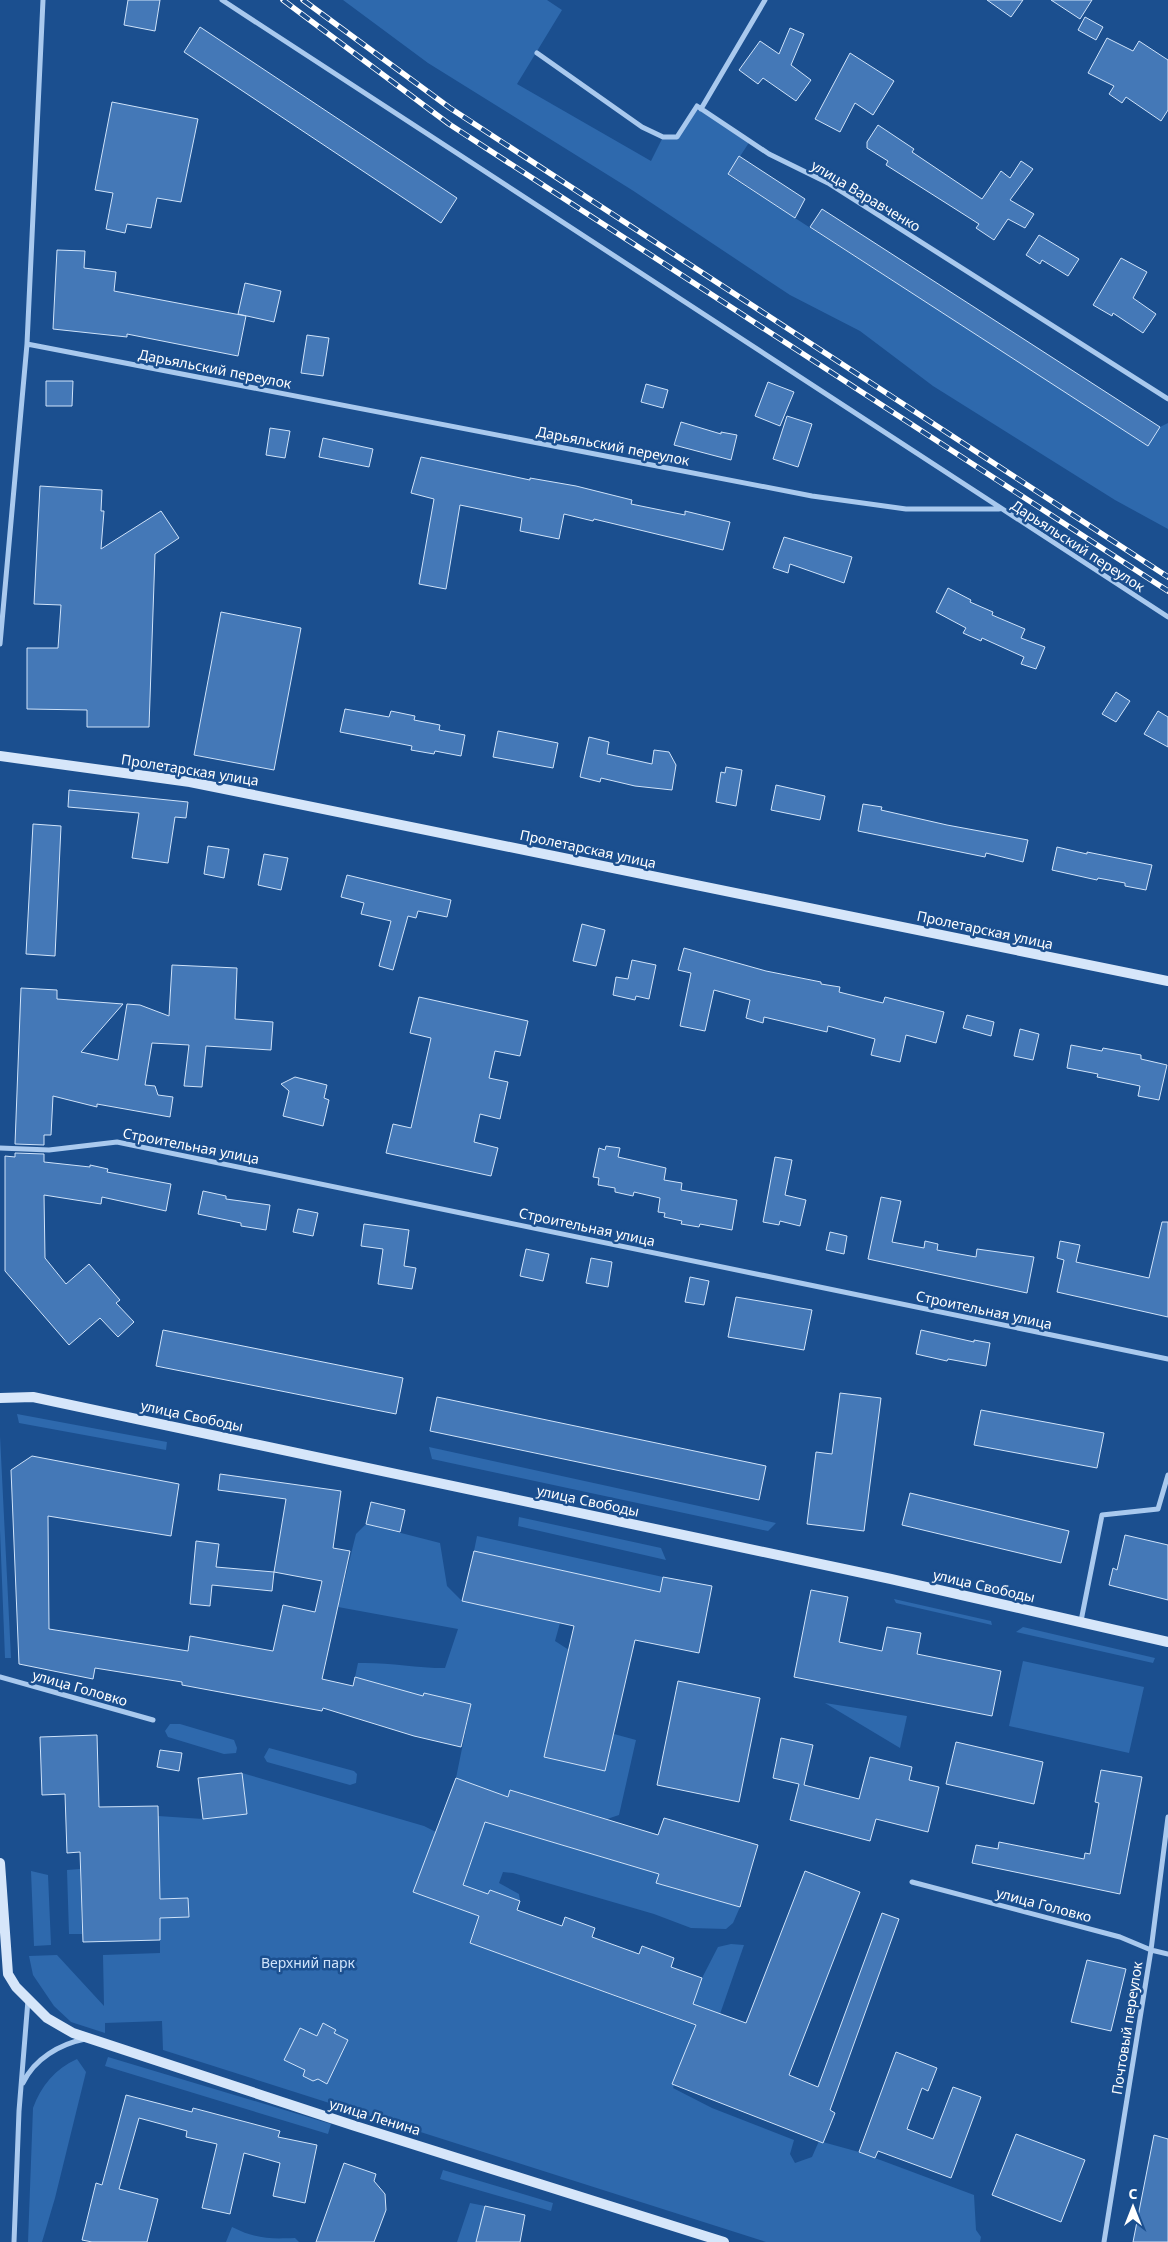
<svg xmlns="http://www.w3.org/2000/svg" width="1168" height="2242" font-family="'Noto Sans',sans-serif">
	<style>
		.green { fill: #2e69ad }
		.building { fill: #4478b7; stroke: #cfe3fa }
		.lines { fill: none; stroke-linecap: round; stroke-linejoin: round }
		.street { stroke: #a9c9ee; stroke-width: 5 }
		.secondary { stroke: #d6e6fa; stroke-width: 10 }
		.rail-casing { stroke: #fff; stroke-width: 5.5 }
		.rail { stroke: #1b4f8f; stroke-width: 4; stroke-dasharray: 11; stroke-linecap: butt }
		.labels { text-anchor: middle; stroke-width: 5; stroke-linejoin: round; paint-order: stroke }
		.street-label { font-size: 14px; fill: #fff; stroke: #1b4f8f }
		.park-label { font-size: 14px; fill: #cfe3fa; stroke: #1b4f8f }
	</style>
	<rect width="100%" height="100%" fill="#1b4f8f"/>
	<path class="green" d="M343,0H547L562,10L517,84L651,161L663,137L677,136L697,106L750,141L728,175L1148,445L1160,427L1168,423V529L1115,500L933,386L860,331L790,295L632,190L428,63Z
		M17,1414L167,1442L166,1450L19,1423Z
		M0,1436L11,1658H5L0,1530Z
		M429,1447L776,1523L768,1531L432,1459Z
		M519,1517L661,1548L666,1560L518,1526Z
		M366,1524L440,1543L447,1586L462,1601L560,1623L555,1641L569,1650L544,1757L605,1771L614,1734L636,1740L619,1815L607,1819L510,1790L508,1797L456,1778L471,1704L424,1693L414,1736L390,1728L402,1690L355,1677L358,1663C387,1662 415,1668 445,1668L458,1629L338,1607L356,1534Z
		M477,1536L663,1577L660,1592L474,1551Z
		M894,1599L991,1621L992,1625L896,1603Z
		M1023,1627L1155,1658L1153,1663L1016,1632Z
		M1023,1661L1144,1687L1129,1753L1009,1726Z
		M825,1703L907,1716L900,1748Z
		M170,1724H180L234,1740L237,1748L236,1753L224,1754L168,1737L165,1731Z
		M269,1748L354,1771L357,1774L356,1783L350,1785L267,1762L264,1757Z
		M242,1773L424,1826L436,1832L414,1892L479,1916L470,1943L699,2027L690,2039L673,2088L712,2108L794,2140L790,2154L795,2163L812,2157L819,2141L859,2152L974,2195L976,2230L981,2237L980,2242H766L163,2050L162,2021L105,2023V2033L71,2022L54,2006L33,1975L29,1956L57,1955L104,2006L103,1955L160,1953V1918L189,1917L188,1898L160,1899L158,1816L203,1819L247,1814Z
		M485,1822L659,1874L657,1883L740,1907L733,1923L726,1929L691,1928L654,1914L513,1873L503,1872L499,1883L519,1894L520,1901L490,1890L488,1894L463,1885L473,1858L461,1853L469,1831L480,1835Z
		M80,1869L82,1934H69L67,1870Z
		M31,1871L48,1875L51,1945L34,1946Z
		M731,1944L744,1945L720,2014L693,2004L702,1978L718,1947Z
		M108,2057L331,2124L328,2134L105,2066Z
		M77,2059L86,2072L55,2198L42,2242H28L33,2108C41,2086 55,2069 77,2059Z
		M443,2170L553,2203L551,2211L440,2179Z
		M470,2203L485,2206L476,2242H457Z
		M232,2227C256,2239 269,2239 295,2238L299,2242H226Z"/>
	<path class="building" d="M128,0H160L155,31L124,25Z
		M987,0H1023L1011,17Z
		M1051,0H1092L1080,19Z
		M1085,17L1103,27L1096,40L1078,30Z
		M200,27L457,198L441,223L184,52Z
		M790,28L804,34L791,65L811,80L796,101L763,78L758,84L739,70L760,41L779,54Z
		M1107,38L1133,51L1139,41L1168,60V110L1161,121L1126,97L1122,103L1109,94L1114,86L1088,73Z
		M850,53L894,81L873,115L855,103L840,132L815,119Z
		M112,102L198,119L181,202L157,198L151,228L127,224L125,233L106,229L113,193L95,190Z
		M878,125L914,149L912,152L982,199L1001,171L1010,178L1021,161L1033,169L1010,200L1034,214L1025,228L1008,219L994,240L976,228L979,224L886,165L888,161L867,148V142Z
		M739,156L805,199L795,218L728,174Z
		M822,209L1160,427L1148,446L810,227Z
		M1039,235L1079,259L1068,276L1042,260L1040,264L1026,255Z
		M57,250L85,251L84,268L116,272L114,291L246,316L238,356L127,334V337L53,329Z
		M1121,258L1147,272L1133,298L1156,314L1143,333L1113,313L1112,316L1093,305Z
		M245,283L281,291L274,322L238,314Z
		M307,335L329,338L323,376L301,373Z
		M46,381H73L72,406H46Z
		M768,382L794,392L780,426L755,416Z
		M646,384L668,390L663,408L641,402Z
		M787,416L812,424L798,467L773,459Z
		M681,422L721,434V432L737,435L731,460L674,445Z
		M270,428L290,431L285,458L266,455Z
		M323,438L373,449L369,467L319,457Z
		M421,457L530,480V478L576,486L632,500L631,504L685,515V511L730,522L723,550L594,519L593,521L564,514L559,539L520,531L522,518L460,505L446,589L419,584L434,499L411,493Z
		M40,486L102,490L101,511H104L101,549L161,511L179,538L155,554L149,727H87V710L27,709V648H58L61,605L34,604Z
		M784,537L852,557L844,583L790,564L788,573L773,568Z
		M948,588L971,600L970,602L993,612L992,615L1025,629L1021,638L1045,647L1036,669L1021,664L1024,657L982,638L981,641L963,633L966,628L936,612Z
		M221,612L301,628L274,770L194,755Z
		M1116,692L1130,701L1116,722L1102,714Z
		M345,709L389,717L391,711L415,716L414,720L440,725L439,730L465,735L461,756L435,751L434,754L411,750L412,746L340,732Z
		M1158,711L1168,717V747L1144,734Z
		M498,731L558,743L553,768L493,757Z
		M589,737L609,742L607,754L652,764L654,750L669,752L676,765L672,790L635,786L601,778L600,782L580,777Z
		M726,767L742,770L736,806L716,802L721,772L725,773Z
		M776,785L825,796L820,820L771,810Z
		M69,790L188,802L186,818L175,817L168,863L132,858L139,813L68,807Z
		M863,804L882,807L881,810L947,825L1028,840L1023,862L986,853L985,857L858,831Z
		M33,824L61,826L55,956L26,954Z
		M208,846L229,849L224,878L204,874Z
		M1057,847L1087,854V852L1152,865L1146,890L1125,886V883L1098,878L1097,880L1052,870Z
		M264,854L288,858L281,890L258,885Z
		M347,875L451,900L447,917L418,911L416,918L408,916L393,970L379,966L391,921L361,914L364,903L341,897Z
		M582,924L605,930L596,966L573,961Z
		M684,948L766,971L821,982V984L840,987L839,992L883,1003L885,997L944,1012L936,1043L906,1035L900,1062L871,1055L875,1039L828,1026L827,1032L764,1017L763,1023L746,1018L750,1000L714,990L705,1031L680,1026L691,973L678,970Z
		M632,960L656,965L649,999L636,996L635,1000L613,995L616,977L628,979Z
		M172,965L237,968L235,1019L273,1022L271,1050L206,1046L202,1087L184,1086L189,1045L152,1043L145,1085L155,1086L158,1095L173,1097L170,1117L97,1104V1107L53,1096L51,1135H44V1145L15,1144L21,988L57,990V999L123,1004L81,1052L118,1060L127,1004L140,1005L169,1016Z
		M419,997L528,1021L520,1056L495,1051L489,1078L508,1082L500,1119L480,1114L474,1142L498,1148L491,1176L386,1153L393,1124L411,1128L431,1038L410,1033Z
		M967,1015L994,1022L991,1036L963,1028Z
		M1020,1029L1039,1034L1033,1060L1014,1056Z
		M1071,1045L1102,1051L1103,1048L1141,1055V1059L1167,1065L1159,1100L1138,1096L1140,1086L1097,1077L1098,1074L1067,1068Z
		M295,1077L327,1085L324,1098L329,1100L323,1126L283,1116L289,1091L281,1084Z
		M606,1146L620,1148L618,1157L666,1168L664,1180L682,1183L681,1190L737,1200L732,1230L700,1224L699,1227L681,1224L682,1221L664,1217L665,1213L658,1212L660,1198L634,1192L633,1196L615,1192V1188L598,1185L599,1178L593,1177L599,1148L605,1150Z
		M15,1153L44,1154V1162L90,1167V1165L108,1169L107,1172L171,1184L166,1211L102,1197L101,1204L44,1195L45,1258L66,1284L89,1264L120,1300L116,1303L134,1322L118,1337L100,1318L69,1345L5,1271V1156L15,1157Z
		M775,1157L792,1160L785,1195L806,1200L800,1226L780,1221L779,1225L763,1222Z
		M203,1191L226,1196V1199L270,1205L266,1230L241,1226V1223L198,1214Z
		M881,1197L901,1201L892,1242L924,1248L925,1241L938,1244L937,1250L976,1257L977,1249L1034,1257L1027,1293L868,1259Z
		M298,1209L318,1213L313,1236L293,1232Z
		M1162,1222H1168V1317L1057,1292L1064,1260L1057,1258L1060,1241L1080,1245L1076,1262L1149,1278Z
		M364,1224L409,1230L404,1266L416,1268L412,1289L378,1284L383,1249L361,1246Z
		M830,1232L847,1236L844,1254L826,1250Z
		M526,1249L549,1254L543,1281L520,1276Z
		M591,1258L612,1262L608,1287L586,1283Z
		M690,1277L709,1281L704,1305L685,1302Z
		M736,1297L812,1310L804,1350L728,1337Z
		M163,1330L403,1378L396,1414L156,1366Z
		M921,1330L974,1342V1340L990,1343L986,1366L948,1359L947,1361L916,1354Z
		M840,1393L881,1398L864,1531L807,1524L816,1452L832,1454Z
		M437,1397L766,1466L759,1500L430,1431Z
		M981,1410L1104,1433L1097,1468L974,1445Z
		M32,1456L179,1484L171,1536L48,1516L49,1629L188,1651L190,1636L273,1651L283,1605L315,1612L322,1581L274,1572L286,1499L218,1490L220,1474L341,1491L333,1548L350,1551L322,1679L353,1686L355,1677L423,1696L424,1693L471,1704L461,1747L414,1736L323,1708L322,1711L182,1685V1682L95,1668L93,1679L19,1664L11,1470Z
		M910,1493L1069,1531L1061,1563L902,1525Z
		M371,1502L405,1510L400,1532L366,1524Z
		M1125,1535L1168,1545V1600L1109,1585L1113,1568L1117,1570Z
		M196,1541L219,1544L216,1567L274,1572L272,1591L212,1585L210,1606L190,1604Z
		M474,1551L660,1592L663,1577L712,1586L699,1653L635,1640L605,1771L544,1757L574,1626L462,1601Z
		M811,1590L848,1597L839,1642L882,1651L887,1627L921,1633L917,1654L1001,1671L992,1716L794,1677Z
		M678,1681L760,1698L739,1802L657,1785Z
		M97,1735L99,1807L158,1806L160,1899L188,1898L189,1917L160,1918V1940L83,1942L80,1852L67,1853L65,1794L42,1795L40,1737Z
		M781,1738L813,1745L804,1785L859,1799L870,1757L912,1767L909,1780L939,1787L928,1832L876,1819L870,1841L790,1820L799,1784L773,1778Z
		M956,1742L1043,1762L1034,1804L946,1784Z
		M160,1750L182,1753L179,1771L157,1767Z
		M1101,1770L1142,1777L1120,1894L972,1863L976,1845L998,1849L999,1842L1084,1859L1085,1853L1090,1854L1099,1803L1095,1802Z
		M242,1773L247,1814L203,1819L198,1778Z
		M456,1778L508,1797L510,1790L658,1835L664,1818L758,1845L740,1907L656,1883L659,1874L485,1822L463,1885L488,1894L490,1890L520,1901L517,1910L562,1926L565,1917L595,1928L592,1937L639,1954L642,1946L674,1958L671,1967L702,1978L693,2004L746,2023L805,1871L860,1892L789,2075L818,2087L882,1913L899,1919L830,2110L835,2113L823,2143L672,2084L696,2025L470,1943L479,1916L413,1892Z
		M1087,1960L1126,1969L1111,2031L1071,2022Z
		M323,2023L336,2030L334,2033L348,2040L327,2084L318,2079L313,2081L303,2076L305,2070L284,2060L300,2028L317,2036Z
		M896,2052L937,2068L928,2091L922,2088L907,2129L933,2139L953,2087L981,2097L951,2178L878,2151L875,2158L859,2152Z
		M126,2095L192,2112L193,2108L280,2131L278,2137L317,2145L305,2203L273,2196L280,2163L244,2153L230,2214L202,2208L217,2144L186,2137L187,2131L139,2118L119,2189L158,2199L147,2242H92L82,2240L96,2183L102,2185Z
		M1016,2134L1085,2160L1061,2222L992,2195Z
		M1154,2135L1168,2139V2242H1133Z
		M344,2163L376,2174L374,2181L385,2194L386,2210L374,2242H316Z
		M485,2206L525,2215L520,2242H476Z"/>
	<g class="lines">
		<path class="street" d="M222,0L1168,617
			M537,53L642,127L663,137H677L697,106L769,154L828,183L1168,399
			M701,109L765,0
			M27,344L812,496L906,509H999
			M0,644L27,344L43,0
			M0,1148L49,1150L117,1142L1168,1359
			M1081,1621L1102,1515L1158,1509L1168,1475
			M0,1677L153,1720
			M912,1882L1120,1937L1151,1950L1168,1954
			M23,2083C34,2059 60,2044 85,2039
			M14,2242L19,2111L28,2000
			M1104,2242L1151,1950L1168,1817"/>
		<path class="secondary" d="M0,756L190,782L1168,981
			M0,1398L33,1397L891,1579L1168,1642
			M0,1863L8,1974L16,1987L47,2018L73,2033L352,2125L724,2242"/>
		<g class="rail-casing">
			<path id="rail" d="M283,0L449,124L1168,591
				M303,0L450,108L1168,577"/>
		</g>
		<use href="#rail" class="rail"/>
	</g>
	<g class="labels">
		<g class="street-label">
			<text transform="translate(866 196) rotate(31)" y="5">улица Варавченко</text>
			<text transform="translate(215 369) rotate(11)" y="5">Дарьяльский переулок</text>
			<text transform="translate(613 446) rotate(11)" y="5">Дарьяльский переулок</text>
			<text transform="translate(1078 546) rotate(33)" y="5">Дарьяльский переулок</text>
			<text transform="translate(190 770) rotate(9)" y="5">Пролетарская улица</text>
			<text transform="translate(588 849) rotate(12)" y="5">Пролетарская улица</text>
			<text transform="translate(985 930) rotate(12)" y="5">Пролетарская улица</text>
			<text transform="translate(191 1146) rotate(11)" y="5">Строительная улица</text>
			<text transform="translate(587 1227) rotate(12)" y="5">Строительная улица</text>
			<text transform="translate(984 1310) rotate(12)" y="5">Строительная улица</text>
			<text transform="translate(192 1416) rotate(12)" y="5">улица Свободы</text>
			<text transform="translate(588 1501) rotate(12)" y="5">улица Свободы</text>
			<text transform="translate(984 1586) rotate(13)" y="5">улица Свободы</text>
			<text transform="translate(80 1688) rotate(16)" y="5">улица Головко</text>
			<text transform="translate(1044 1905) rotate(15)" y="5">улица Головко</text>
			<text transform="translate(1127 2028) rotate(-81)" y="5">Почтовый переулок</text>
			<text transform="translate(375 2117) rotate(17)" y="5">улица Ленина</text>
		</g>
		<g class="park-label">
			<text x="308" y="1968">Верхний парк</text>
		</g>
	</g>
	<g transform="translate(1133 2207)" stroke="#1b4f8f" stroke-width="4" paint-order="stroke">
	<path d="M0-4L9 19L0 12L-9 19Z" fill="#ffffff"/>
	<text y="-8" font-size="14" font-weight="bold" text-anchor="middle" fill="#ffffff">С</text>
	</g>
</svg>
